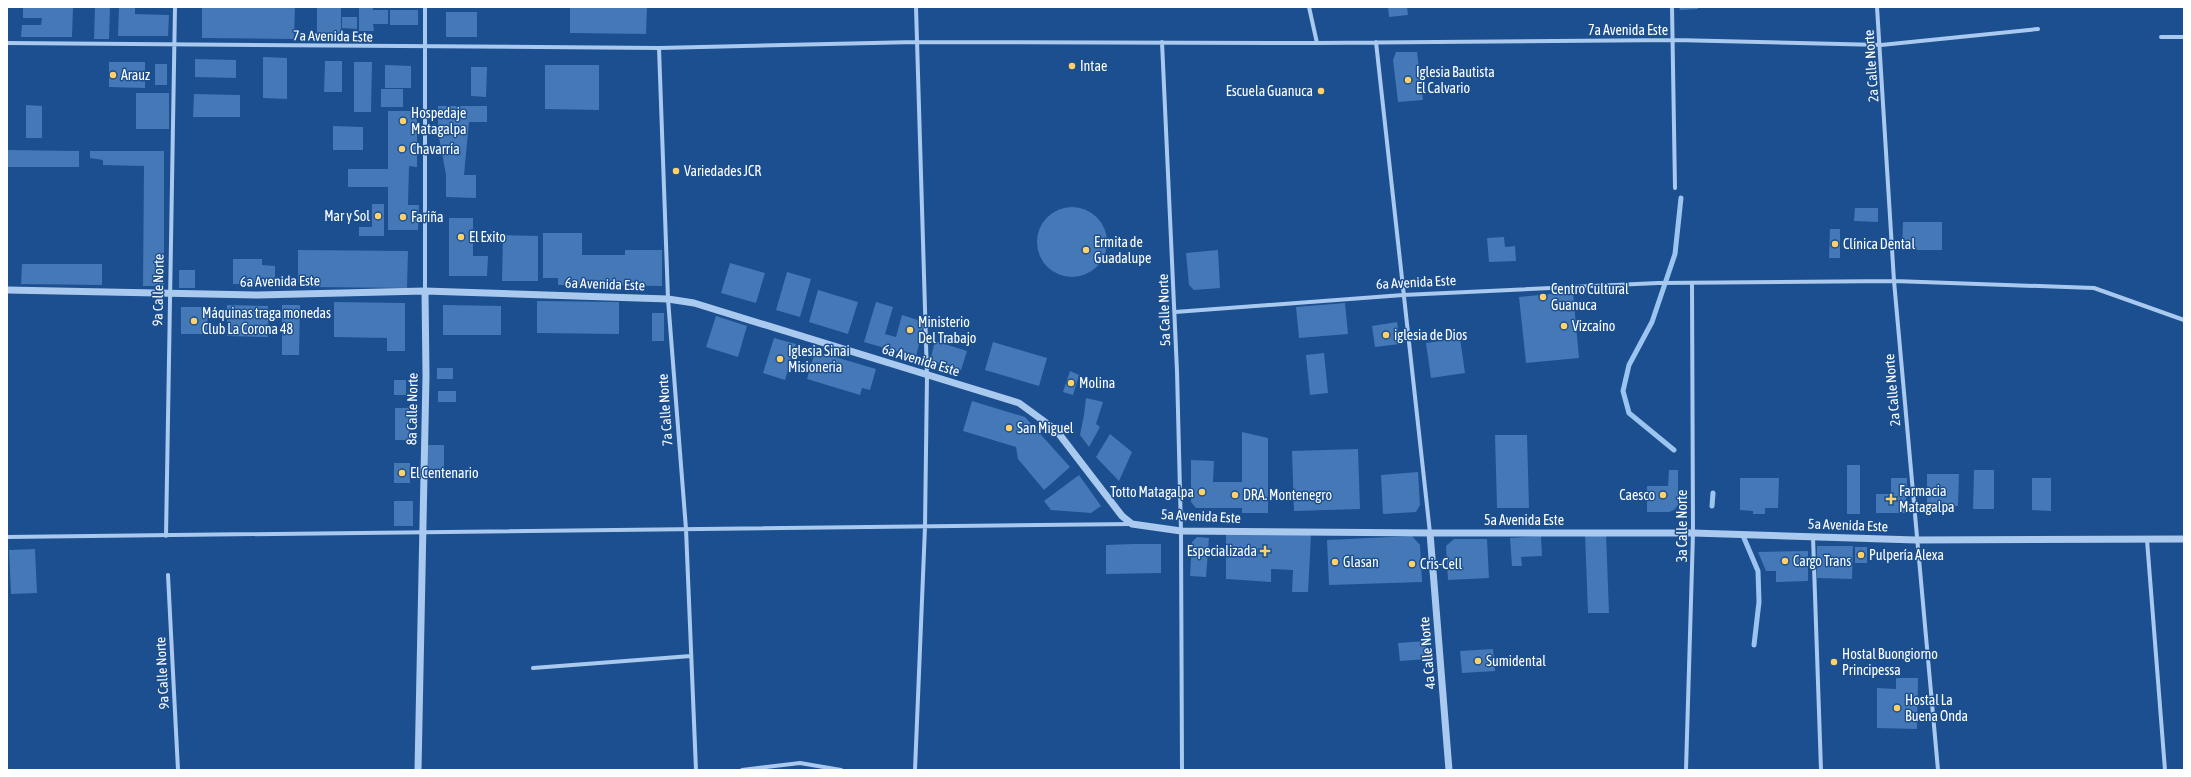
<svg xmlns="http://www.w3.org/2000/svg" width="2191" height="777" font-family="'Asap Condensed',sans-serif">
	<style>
		.lines { fill: none; stroke-linecap: round; stroke-linejoin: round }
		.stream { stroke: #9cc4f0; stroke-width: 5 }
		.building { fill: #4478b7 }
		.minor { stroke: #a9c9ee; stroke-width: 4 }
		.tertiary { stroke: #a9c9ee; stroke-width: 7 }
		.poi-dot { fill: #ffd166; stroke: #1b4f8f; stroke-width: 1.5 }
		.labels { text-anchor: middle; stroke-width: 3; stroke-linejoin: round; paint-order: stroke }
		.street-label { font-size: 14px; fill: #fff; stroke: #1b4f8f }
		.poi-label { font-size: 14px; fill: #fff; stroke: #1b4f8f; text-anchor: start }
	</style>
	<rect width="100%" height="100%" fill="#1b4f8f"/>
	<g class="lines">
		<path class="stream" d="M1674,450L1629,413L1623,391L1629,365L1652,322L1675,254L1681,198
			M1712,506L1713,493
			M1744,538L1758,571L1759,602L1754,645"/>
	</g>
	<path class="building" d="M23,7H73L72,37H21L22,25H41L42,18H23Z
		M95,7H110L109,39H94Z
		M119,7H135V14L169,15L168,36H118Z
		M202,7H295L294,39L202,38Z
		M317,7H341V34H317Z
		M359,7H373V10H388V24H373L374,31H359Z
		M570,7H647L646,34L570,33Z
		M1388,7H1407L1408,15L1389,17Z
		M1679,7H1698V9L1680,10Z
		M390,10H418V25H390Z
		M446,12H477V37H446Z
		M342,17H357V29L342,28Z
		M1396,52H1417L1423,100L1398,102L1393,60Z
		M263,57L287,58V99L263,98Z
		M195,59L236,60V78L195,77Z
		M325,61H342V92H324Z
		M109,62H145V88L109,87Z
		M354,62H372L371,112H354Z
		M155,64H167V85H155Z
		M385,65L411,66V88H385Z
		M545,65H599V110L545,109Z
		M471,67H487L486,97L471,96Z
		M381,89H403V107H381Z
		M136,93H169V129H136Z
		M194,94L240,95V117H193Z
		M26,105L42,106V138H26Z
		M438,106H487V122H469L464,175H476V198L446,197V175L438,132Z
		M388,111H417V167L409,166L408,205H419L418,230H388V187H348V169H388Z
		M333,126L363,127V150H333Z
		M7,150L79,151V167H7Z
		M90,151H164V286H143L144,166L103,165V160L90,158Z
		M372,204H384V236H359V227H372Z
		M1037 242a35 35 0 1 1 70 0a35 35 0 1 1-70 0Z
		M1855,208H1878V222L1854,221Z
		M449,218H473V256H488L487,276H449Z
		M1903,222H1942V250H1902Z
		M1830,229H1840V258H1829Z
		M543,233H582V255H625V250H662V286L558,285V278H543Z
		M503,235L538,236V281H502Z
		M1504,237L1505,247L1515,246L1516,261L1489,262L1487,238Z
		M298,250L408,251L407,288L310,287V284L298,283Z
		M1218,250L1220,288L1194,290L1189,285L1186,253Z
		M233,259H262V265L275,266V284H233Z
		M730,263L765,273L756,303L721,293Z
		M22,264H102V285L21,284Z
		M179,270H195V288H179Z
		M787,272L811,279L800,317L776,310Z
		M818,290L858,302L848,334L809,322Z
		M1573,292L1579,358L1526,363L1519,297Z
		M537,301L619,302V334L537,333Z
		M334,302L405,303V351H387V338L334,337Z
		M876,302L893,307L885,334L896,337L902,315L924,322L916,357L864,342Z
		M1345,303L1348,334L1299,338L1296,307Z
		M227,305L268,306V337L227,336Z
		M282,305H300L299,355H282Z
		M443,305L501,306V335H443Z
		M181,307H208L207,334H181Z
		M652,313H664V341H652Z
		M716,316L747,326L738,357L706,347Z
		M1397,322L1400,344L1375,347L1372,326Z
		M774,338L796,344L785,380L763,373Z
		M1460,338L1465,373L1431,378L1426,343Z
		M935,341L967,351L961,370L930,361Z
		M993,342L1047,358L1039,386L985,370Z
		M815,351L876,369L870,390L862,388L860,395L807,379Z
		M1324,353L1328,393L1310,395L1306,355Z
		M437,368H453V379H437Z
		M1070,371L1079,375L1073,395L1063,392Z
		M394,380H406V395H394Z
		M438,391H456V402H438Z
		M1086,398L1103,402L1096,424L1100,427L1089,447L1080,435L1084,415Z
		M972,401L1025,417L1070,467L1044,490L1018,459L1016,447L963,431Z
		M395,408H409V440H395Z
		M1242,432L1268,438V513H1242V508H1196L1191,502V460L1214,461L1213,482H1242Z
		M1110,434L1132,452L1119,481L1096,457Z
		M1495,435H1527L1529,508H1497Z
		M428,445H444V469H428Z
		M1358,449L1360,509L1294,511L1292,451Z
		M394,463H410V483H394Z
		M1847,465H1860V514H1847Z
		M1669,470H1678V505L1674,510L1669,512H1647V486H1668Z
		M1974,470H1994V509H1973Z
		M1418,472L1420,505L1416,512L1383,514L1381,475Z
		M1927,474H1959L1958,506H1927Z
		M1079,475L1101,506L1091,513L1051,510L1044,501Z
		M1740,478H1779L1778,508H1765V514H1753V511L1740,510Z
		M1891,478H1907L1906,513H1876V494H1891Z
		M2032,478H2051V511L2032,510Z
		M394,501H413V526H394Z
		M1226,533L1311,535L1308,592H1292L1293,570L1271,569V582L1226,579Z
		M1606,533L1609,613H1588L1585,534Z
		M1412,536L1420,545L1422,582L1329,585L1327,540Z
		M1541,536L1542,556L1521,557L1522,566H1512L1510,538Z
		M1197,537L1209,538L1206,577L1190,576L1192,542Z
		M1454,539H1487L1489,578L1448,580L1446,546Z
		M1133,544H1161V573L1106,574V545Z
		M1817,546H1853L1852,579L1817,578Z
		M1855,547H1867V563H1855Z
		M35,549L37,593L11,594L9,550Z
		M1808,551V581L1776,582V571H1766L1758,552Z
		M1426,641L1427,659L1400,661L1398,643Z
		M1493,649L1495,671L1462,673L1460,651Z
		M1896,678H1918L1917,729L1877,728V688L1896,689Z"/>
	<g class="lines">
		<path class="minor" d="M425,7V291
			M1309,7L1317,43
			M1672,7L1675,188
			M1877,7L1894,281L1938,770
			M2161,37H2184
			M1162,42L1177,371L1181,531L1182,770
			M1376,42L1430,533
			M7,43L659,48L916,42L1317,43L1674,40L1881,45L2038,29
			M659,48L668,299L686,529L696,770
			M1175,312L1403,295L1658,283L1894,281L2094,288L2184,320
			M166,536L175,7
			M7,537L1132,524
			M1813,537L1821,770
			M2147,540L2165,770
			M168,575L178,770
			M533,668L691,656
			M742,770L800,763L841,770
			M915,770L925,527L927,376L916,7
			M1686,770L1693,533L1692,283"/>
		<path class="tertiary" d="M7,290L258,295L425,291L668,299L694,303L1019,403L1056,430L1122,516L1132,524L1181,531L1430,533H1693L1916,540L2184,539
			M1430,533L1449,770
			M418,770L426,376L425,291"/>
	</g>
	<g class="poi-dot">
		<circle cx="1072" cy="66" r="4"/>
		<circle cx="113" cy="75" r="4"/>
		<circle cx="1408" cy="80" r="4"/>
		<circle cx="1321" cy="91" r="4"/>
		<circle cx="403" cy="121" r="4"/>
		<circle cx="402" cy="149" r="4"/>
		<circle cx="676" cy="171" r="4"/>
		<circle cx="378" cy="216" r="4"/>
		<circle cx="403" cy="217" r="4"/>
		<circle cx="461" cy="237" r="4"/>
		<circle cx="1835" cy="244" r="4"/>
		<circle cx="1086" cy="250" r="4"/>
		<circle cx="1543" cy="297" r="4"/>
		<circle cx="194" cy="321" r="4"/>
		<circle cx="1564" cy="326" r="4"/>
		<circle cx="910" cy="330" r="4"/>
		<circle cx="1386" cy="335" r="4"/>
		<circle cx="780" cy="359" r="4"/>
		<circle cx="1071" cy="383" r="4"/>
		<circle cx="1009" cy="428" r="4"/>
		<circle cx="402" cy="473" r="4"/>
		<circle cx="1202" cy="492" r="4"/>
		<circle cx="1235" cy="495" r="4"/>
		<circle cx="1663" cy="495" r="4"/>
		<path d="M1889 493h4v4h4v4h-4v4h-4v-4h-4v-4h4z"/>
		<path d="M1263 545h4v4h4v4h-4v4h-4v-4h-4v-4h4z"/>
		<circle cx="1861" cy="555" r="4"/>
		<circle cx="1785" cy="561" r="4"/>
		<circle cx="1335" cy="562" r="4"/>
		<circle cx="1412" cy="564" r="4"/>
		<circle cx="1478" cy="661" r="4"/>
		<circle cx="1834" cy="662" r="4"/>
		<circle cx="1897" cy="708" r="4"/>
	</g>
	<g class="labels">
		<g class="street-label">
			<text x="1628" y="35">7a Avenida Este</text>
			<text transform="translate(333 36) rotate(1)" y="5">7a Avenida Este</text>
			<text transform="translate(1871 66) rotate(-94)" y="5">2a Calle Norte</text>
			<text transform="translate(280 281) rotate(-1)" y="5">6a Avenida Este</text>
			<text transform="translate(1416 282) rotate(-3)" y="5">6a Avenida Este</text>
			<text transform="translate(605 284) rotate(2)" y="5">6a Avenida Este</text>
			<text transform="translate(158 290) rotate(-89)" y="5">9a Calle Norte</text>
			<text transform="translate(1164 310) rotate(-92)" y="5">5a Calle Norte</text>
			<text transform="translate(921 360) rotate(17)" y="5">6a Avenida Este</text>
			<text transform="translate(1892 390) rotate(-95)" y="5">2a Calle Norte</text>
			<text transform="translate(412 409) rotate(-89)" y="5">8a Calle Norte</text>
			<text transform="translate(665 410) rotate(-94)" y="5">7a Calle Norte</text>
			<text transform="translate(1201 516) rotate(3)" y="5">5a Avenida Este</text>
			<text x="1524" y="525">5a Avenida Este</text>
			<text transform="translate(1848 525) rotate(2)" y="5">5a Avenida Este</text>
			<text transform="translate(1682 526) rotate(-90)" y="5">3a Calle Norte</text>
			<text transform="translate(1427 653) rotate(-95)" y="5">4a Calle Norte</text>
			<text transform="translate(162 673) rotate(-93)" y="5">9a Calle Norte</text>
		</g>
		<g class="poi-label">
			<text x="1080" y="71">Intae</text>
			<text x="1416" y="77">Iglesia Bautista<tspan x="1416" dy="16">El Calvario</tspan></text>
			<text x="121" y="80">Arauz</text>
			<text x="1313" y="96" text-anchor="end">Escuela Guanuca</text>
			<text x="411" y="118">Hospedaje<tspan x="411" dy="16">Matagalpa</tspan></text>
			<text x="410" y="154">Chavarría</text>
			<text x="684" y="176">Variedades JCR</text>
			<text x="370" y="221" text-anchor="end">Mar y Sol</text>
			<text x="411" y="222">Fariña</text>
			<text x="469" y="242">El Exito</text>
			<text x="1094" y="247">Ermita de<tspan x="1094" dy="16">Guadalupe</tspan></text>
			<text x="1843" y="249">Clínica Dental</text>
			<text x="1551" y="294">Centro Cultural<tspan x="1551" dy="16">Guanuca</tspan></text>
			<text x="202" y="318">Máquinas traga monedas<tspan x="202" dy="16">Club La Corona 48</tspan></text>
			<text x="918" y="327">Ministerio<tspan x="918" dy="16">Del Trabajo</tspan></text>
			<text x="1572" y="331">Vizcaíno</text>
			<text x="1394" y="340">iglesia de Dios</text>
			<text x="788" y="356">Iglesia Sinai<tspan x="788" dy="16">Misioneria</tspan></text>
			<text x="1079" y="388">Molina</text>
			<text x="1017" y="433">San Miguel</text>
			<text x="410" y="478">El Centenario</text>
			<text x="1899" y="496">Farmacia<tspan x="1899" dy="16">Matagalpa</tspan></text>
			<text x="1194" y="497" text-anchor="end">Totto Matagalpa</text>
			<text x="1243" y="500">DRA. Montenegro</text>
			<text x="1655" y="500" text-anchor="end">Caesco</text>
			<text x="1257" y="556" text-anchor="end">Especializada</text>
			<text x="1869" y="560">Pulpería Alexa</text>
			<text x="1793" y="566">Cargo Trans</text>
			<text x="1343" y="567">Glasan</text>
			<text x="1420" y="569">Cris-Cell</text>
			<text x="1842" y="659">Hostal Buongiorno<tspan x="1842" dy="16">Principessa</tspan></text>
			<text x="1486" y="666">Sumidental</text>
			<text x="1905" y="705">Hostal La<tspan x="1905" dy="16">Buena Onda</tspan></text>
		</g>
	</g>
	<rect width="2191" height="777" fill="none" stroke="#ffffff" stroke-width="16"/>
</svg>
